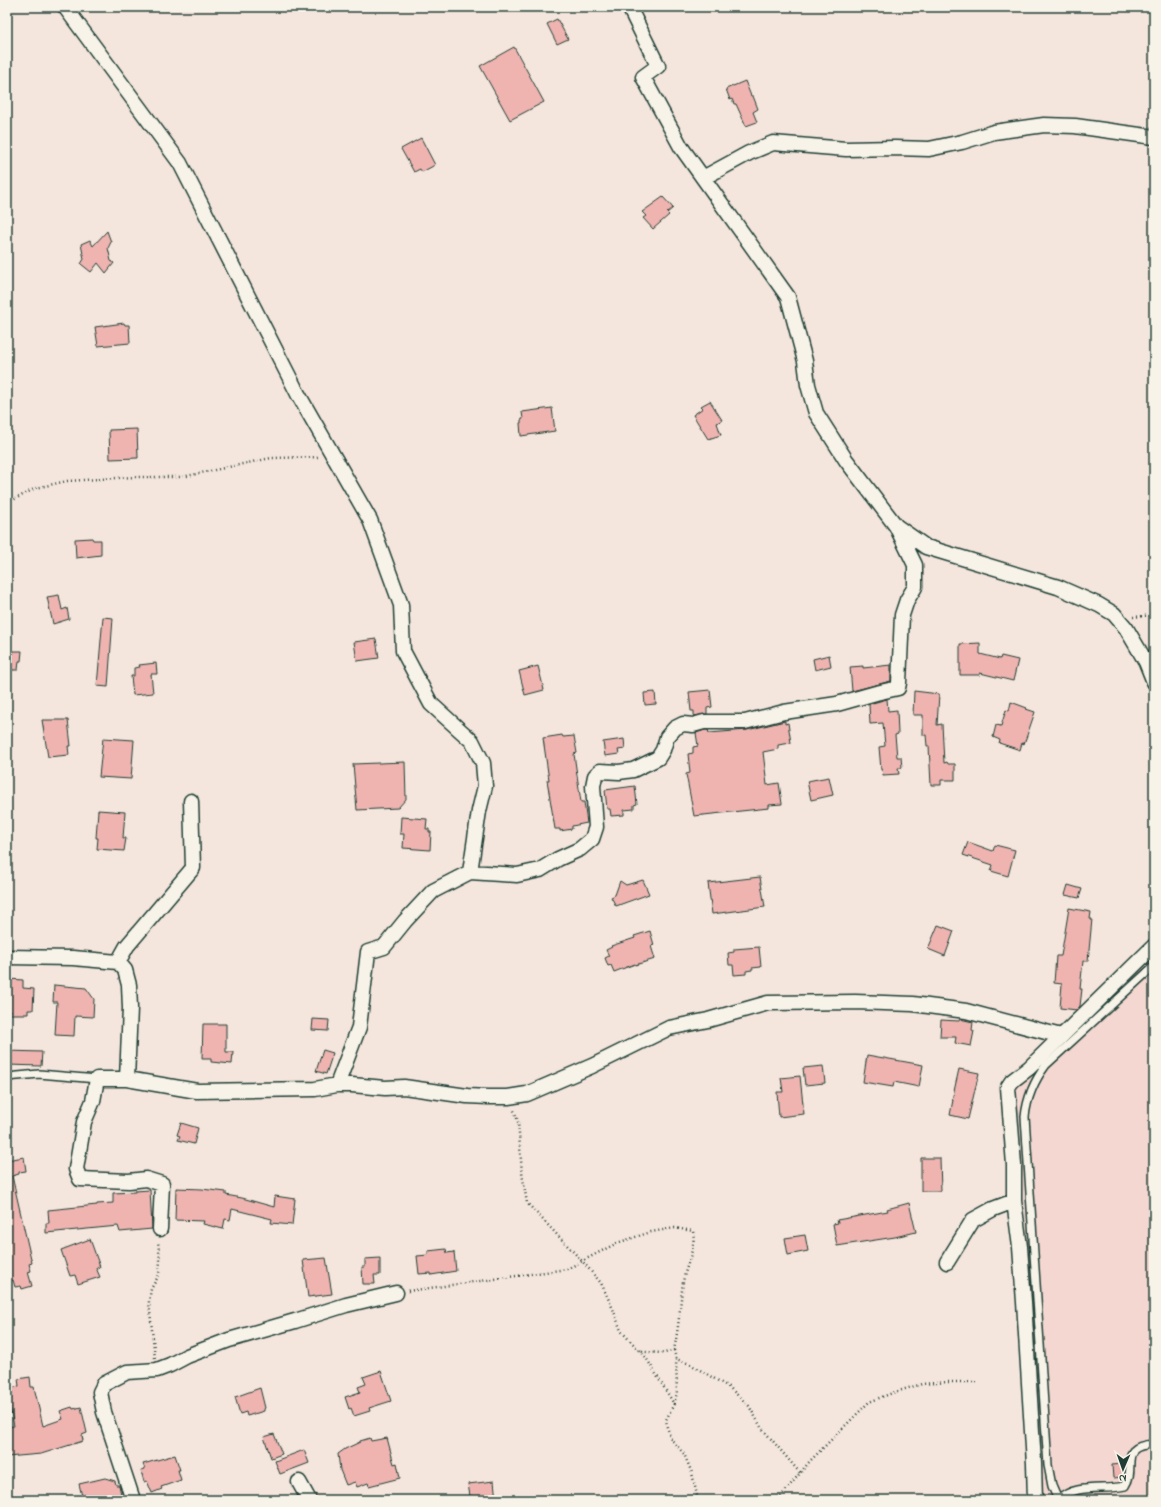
<svg xmlns="http://www.w3.org/2000/svg" width="1161" height="1507" font-family="'Indie Flower',sans-serif">
	<style>
		.built { fill: #f3d7d0 }
		.building { fill: #efb4b0; stroke: #1f3d34 }
		.lines { fill: none; stroke-linecap: round; stroke-linejoin: round }
		.service-casing { stroke: #1f3d34; stroke-width: 10 }
		.minor-casing { stroke: #1f3d34; stroke-width: 17 }
		.path { stroke: #1f3d34; stroke-width: 2.5; stroke-dasharray: 1 3; stroke-linecap: butt }
		.service { stroke: #f7f3e8; stroke-width: 7 }
		.minor { stroke: #f7f3e8; stroke-width: 14 }
	</style>
	<rect width="100%" height="100%" fill="#f5e6dd"/>
	<filter id="ink" filterUnits="userSpaceOnUse"><feTurbulence type="fractalNoise" baseFrequency=".025" numOctaves="2"/><feDisplacementMap in="SourceGraphic" scale="8" xChannelSelector="R" yChannelSelector="G"/><feConvolveMatrix kernelMatrix="1 2 1 2 8 2 1 2 1" color-interpolation-filters="sRGB"/></filter>
	<g filter="url(#ink)">
		<path class="built" d="M1154,956V1500H1042L1015,1088L1092,1012Z"/>
		<path class="building" d="M557,19L568,39L557,44L547,24Z
			M514,47L544,102L510,120L480,66Z
			M745,81L751,96H753L758,109L753,112L757,122L746,126L736,104H734L732,99L730,100L726,89Z
			M421,138L435,165L422,172L420,169L414,172L401,149Z
			M663,197L673,208L667,213L669,215L653,229L643,218L646,216L642,212Z
			M107,231L111,242L108,248L111,261L114,263L106,273L98,263L91,272L81,264L84,259L81,244L90,240L93,246Z
			M124,323L125,325H129L130,343L98,346L95,327Z
			M710,401L722,420L717,423L721,435L708,439L693,415L703,408L701,406Z
			M552,408L555,431L521,436L520,423H521V420L523,419L522,412Z
			M137,429L138,458L110,459L109,430Z
			M92,538L93,540H101V555L76,558L75,539Z
			M59,595L62,610L67,608L69,619L53,624L47,597Z
			M103,617L113,618L108,687L97,686Z
			M376,639L379,658L357,661L354,642Z
			M980,643V654L1000,659L1001,656L1018,660L1013,681L980,673V675H960V644Z
			M7,651H22L21,661H19L18,670H7Z
			M829,655L831,666L815,670L813,659Z
			M156,663L157,674H151L153,693L133,695L131,676H134V668L140,667L139,665Z
			M891,665V681L852,691L850,667L863,666V668Z
			M538,666L544,690L525,695L519,671Z
			M710,690L712,707L707,708V714L694,716V711H691L689,692Z
			M914,691L939,694L937,725L942,724L944,763L947,762L948,764H955V780H941V785H931L929,746H927L926,735H923V715H913Z
			M655,692L656,704L645,705L644,693Z
			M887,699L888,711L897,710L898,734L895,735L897,757H901L902,768H898L899,774L883,775L882,770H881L879,747L885,746L883,723L870,724L869,704Z
			M1011,702L1027,708L1026,709L1035,712L1024,744L1022,743L1020,750L999,743L1000,740L993,737L996,725L1001,726L1006,710L1009,711Z
			M42,720H68L71,746H68L69,755L48,757Z
			M785,721V724L788,723L791,743L778,745V749L763,752L767,785L779,783L782,804L769,805V808L694,816L686,774L690,773L688,754L693,753V747L698,746L696,733L705,730H708L709,733L747,730Z
			M562,735L563,737L574,736L577,753L574,754L577,775L581,802H584L587,823L572,826V829L560,831V829H555L547,780H549L543,738Z
			M103,738L134,740L131,779L99,777Z
			M624,739L625,749L618,750L619,754L605,756L603,742Z
			M405,762L406,799L398,808L357,810L353,764Z
			M829,777L833,795L811,800L807,781Z
			M635,786L637,804L634,805V809L624,810V815L611,816L610,809H607L605,790Z
			M98,810L125,812L123,838H126L124,851L97,849L98,838H96Z
			M401,817L427,819L426,829H429V832H431L430,850L403,848L404,834H400Z
			M968,842L993,851L995,845L1015,850L1008,876L991,871L993,865L963,855Z
			M760,877L765,907L712,914L708,883Z
			M643,880L649,894L616,906L611,897L615,895L620,881L626,885Z
			M1068,885L1082,889L1079,898L1065,895Z
			M1069,908L1091,912L1090,919H1092L1088,961H1083L1080,989H1082L1080,1006L1077,1010L1060,1008L1062,984L1054,983L1056,956H1061Z
			M938,925L954,931L945,956L928,949Z
			M650,931L654,945L651,946L655,959L635,965V964L614,972L611,965L608,966L605,958L609,956L606,950L612,947L611,946L635,938L634,936Z
			M759,947L761,967L752,968V970L746,971V974L734,975L733,965H729L728,953L734,952V949Z
			M9,979L23,980V988L34,989L33,1010H28V1014H10L11,1011L7,1010V982H9Z
			M54,985L86,988L94,999L93,1017L75,1016L74,1036L55,1035L57,1002H53Z
			M313,1019L329,1020L328,1031L312,1030Z
			M960,1019L973,1022L972,1030L974,1031L971,1046L955,1043L956,1037H940L941,1020L959,1021Z
			M203,1024H226V1052H233L232,1064L211,1062V1059H202Z
			M323,1050L333,1053L326,1074L316,1071Z
			M7,1051L42,1052L41,1066L7,1065Z
			M867,1055L923,1065L919,1087L894,1082L893,1087L863,1082Z
			M823,1066L825,1083L805,1085L803,1068Z
			M959,1069L979,1073L968,1119L950,1115L953,1100H952Z
			M800,1076L804,1114L779,1117L777,1092H783L781,1078Z
			M181,1123L198,1128L194,1144L178,1140L180,1136L177,1135Z
			M24,1157L26,1171L19,1172V1174L12,1176L32,1263L29,1264L31,1271L28,1272L32,1286L22,1289L21,1286L15,1287L13,1280L9,1282L7,1274V1160Z
			M921,1158H940L941,1191H921Z
			M176,1188L202,1189L226,1192V1195L242,1198L274,1207L275,1196L295,1199L292,1225L271,1223L272,1219L232,1209L230,1220L225,1219L223,1229L203,1224L204,1221L175,1220Z
			M150,1190L152,1229L120,1232L118,1226L46,1233V1223H49L48,1210L97,1205V1204L113,1203V1193L135,1192V1191Z
			M909,1203L916,1232L895,1237L837,1246L833,1224L838,1223L837,1220L888,1211L887,1209Z
			M805,1235L808,1251L788,1255L785,1238Z
			M90,1239L100,1267L96,1268L100,1277L78,1284L75,1275L70,1276L61,1250Z
			M446,1249L447,1253L454,1252L456,1271L431,1275V1273L419,1274L417,1256L428,1255V1251Z
			M326,1258L332,1294L308,1297L303,1260Z
			M380,1258V1275H374L375,1284H363L362,1267H365V1259Z
			M381,1371L391,1401L369,1408L370,1411L354,1416L351,1408L349,1409L345,1397L360,1392L358,1387L366,1384L363,1377Z
			M30,1377L31,1387H34L43,1426L63,1419L60,1411L72,1407L73,1409L81,1407L87,1433L82,1435L83,1441L41,1454L7,1457V1427L14,1426L7,1393L11,1392V1388L19,1386L18,1379Z
			M260,1388L265,1408L264,1409V1411L247,1416L246,1412L240,1414L235,1397Z
			M274,1434L282,1454L271,1458L264,1437Z
			M370,1438L371,1441L387,1438L394,1464L397,1463L400,1478L369,1486L368,1483L357,1487L355,1482L346,1485L340,1470L338,1454L345,1449L360,1442V1441Z
			M304,1450L309,1463L280,1474L275,1461Z
			M175,1455L180,1470H178L181,1480L161,1487L162,1489L152,1493L147,1481L144,1482L141,1470L145,1469L143,1464Z
			M1124,1464V1477L1113,1478L1112,1465Z
			M105,1478L115,1481L116,1485H119L122,1499L116,1500H83L79,1484Z
			M494,1481L496,1500H472V1496H470L468,1484Z"/>
		<g class="lines">
			<g class="service-casing">
				<path id="service" d="M7,1077L39,1074L97,1079
					M1058,1500L1052,1486L1048,1465L1025,1117C1027,1097 1034,1081 1046,1065L1154,966
					M1059,1500C1074,1483 1105,1491 1125,1486C1138,1467 1116,1446 1154,1444"/>
			</g>
			<g class="minor-casing">
				<path id="minor" d="M65,7L180,163L298,394L370,520L401,605L403,651L431,704L472,741L483,763L485,786L479,811L470,872
					M629,7L658,66L643,77L681,147L788,297L805,361L808,385L816,413L846,460L896,526L926,547L1058,587L1099,605L1114,614L1126,628L1146,662L1154,682
					M703,178L749,153L773,143L846,149L895,148L929,149L962,142L994,132L1044,125L1075,126L1154,137
					M7,957L73,958L118,962L127,946L193,868L191,801
					M118,962L125,970L129,985L130,1008L127,1079H97L93,1101L84,1122L76,1169L80,1179L129,1181L146,1179L162,1184L160,1229
					M127,1079L197,1091L315,1089L337,1085L359,1027L368,952L384,947L405,921L433,891L470,872L517,875L540,870L558,859L580,849L592,839L596,827L593,786L595,776L600,771L619,772L633,770L658,758L663,750L667,737L675,728L683,724L693,725L704,722H745L784,712L837,704L876,693L898,688L899,683L902,615L907,600L915,587V565L896,526
					M337,1085H352L385,1088L404,1087L467,1096L488,1097H508L527,1094L592,1066L669,1028L708,1020L768,1003L855,1002L913,1004L966,1011L1061,1036
					M947,1262L973,1220L993,1209L1014,1201
					M299,1482L309,1500
					M133,1500L104,1412L100,1392L104,1384L127,1372L157,1370L170,1365L187,1356L229,1340L295,1321L346,1305L396,1293
					M1035,1500L1034,1464L1024,1302L1020,1247L1014,1201V1165L1008,1087L1012,1081L1029,1068L1154,946"/>
			</g>
			<path class="path" d="M7,502L15,499L36,488L67,481L134,477H182L271,458L320,457
				M1133,617L1154,615
				M408,1291L567,1269L617,1243L651,1232L675,1228L693,1231C696,1249 686,1264 683,1282C680,1305 679,1326 674,1350L665,1353L645,1352L638,1349L621,1331L613,1309L601,1283L583,1262L527,1203L522,1173L518,1121L513,1108
				M640,1350L645,1356L674,1404L666,1420L667,1427L671,1439L684,1454L692,1473L698,1500
				M674,1350L676,1359L690,1364L730,1388L749,1406L761,1427L800,1473
				M155,1358L149,1302L151,1289L159,1275L160,1260L158,1241
				M674,1404L677,1393L676,1359
				M778,1500L810,1461L869,1402L895,1392L922,1384L949,1382H977"/>
			<use href="#service" class="service"/>
			<use href="#minor" class="minor"/>
		</g>
	</g>
	<rect width="1161" height="1507" fill="none" stroke="#f7f3e8" stroke-width="24"/>
	<rect x="12" y="12" width="1137" height="1483" fill="none" stroke="#1f3d34" stroke-width="1.5" filter="url(#ink)"/>
	<g transform="translate(1123 1469) rotate(182)" stroke="#f7f3e8" stroke-width="3" paint-order="stroke">
	<path d="M0-3L7 15L0 10L-7 15Z" fill="#1f3d34"/>
	<text y="-6" font-size="11" font-weight="bold" text-anchor="middle" fill="#1f3d34">N</text>
	</g>
</svg>
